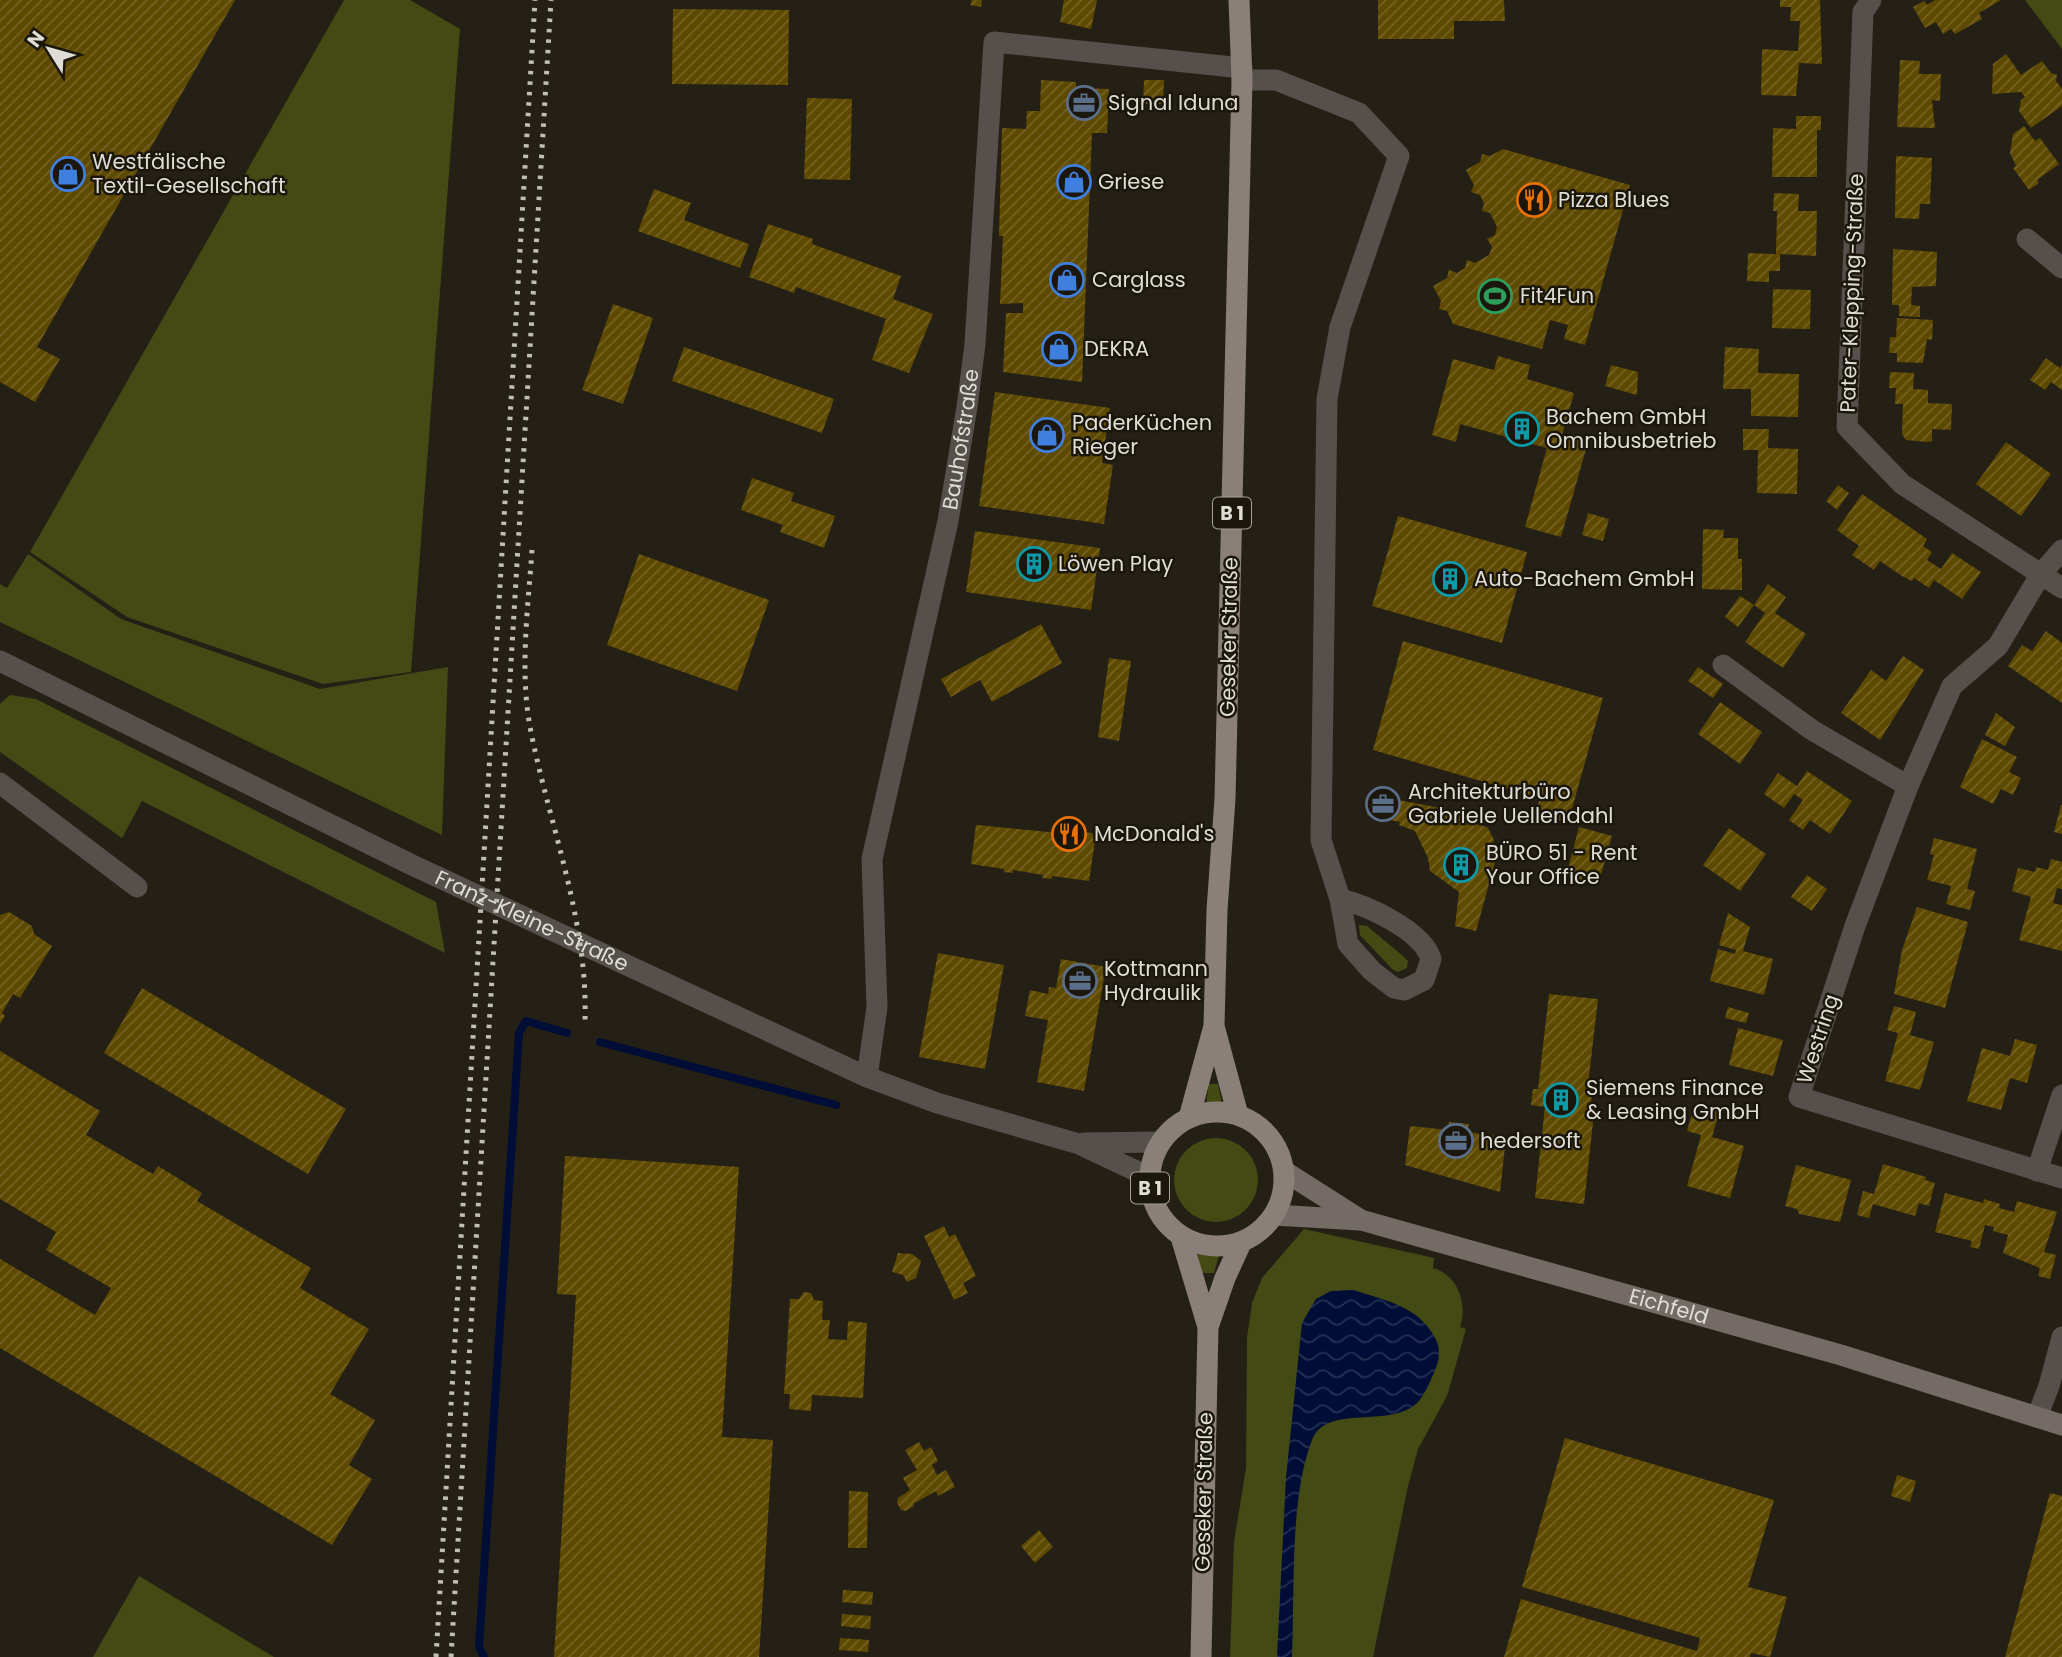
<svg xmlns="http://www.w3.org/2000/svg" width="2062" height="1657" font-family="Poppins,sans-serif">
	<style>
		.green { fill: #444a14 }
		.water { fill: url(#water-waves) }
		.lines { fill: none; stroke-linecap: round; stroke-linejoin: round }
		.stream { stroke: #000e37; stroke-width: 8 }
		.building { fill: url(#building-hatch) }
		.street { stroke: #56504d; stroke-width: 21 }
		.secondary { stroke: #746a66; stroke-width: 21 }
		.primary { stroke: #8b7f79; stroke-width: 21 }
		.rail { stroke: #c1beb6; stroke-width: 5; stroke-dasharray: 3.5 7; stroke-linecap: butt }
		.labels { text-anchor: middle; stroke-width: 5; stroke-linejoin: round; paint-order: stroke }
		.shield { fill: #1b170c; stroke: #a4a299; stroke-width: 2 }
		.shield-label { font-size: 19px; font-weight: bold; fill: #dfddd5 }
		.poi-label { font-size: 21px; fill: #dfddd5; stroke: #1b170c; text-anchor: start }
		.street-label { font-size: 21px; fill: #dfddd5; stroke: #1b170c }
	</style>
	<defs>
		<pattern id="water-waves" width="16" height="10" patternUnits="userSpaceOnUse" patternTransform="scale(1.75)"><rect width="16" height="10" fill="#000e37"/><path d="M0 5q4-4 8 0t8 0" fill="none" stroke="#253153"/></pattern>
		<pattern id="building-hatch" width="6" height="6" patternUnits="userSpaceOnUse" patternTransform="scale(1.75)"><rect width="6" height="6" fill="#5e4900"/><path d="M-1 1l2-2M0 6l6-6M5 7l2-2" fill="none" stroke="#756324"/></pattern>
	</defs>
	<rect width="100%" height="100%" fill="#242015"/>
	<path class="green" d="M344,0H410L460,29L411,672L323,684L127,617L30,552Z
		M2025,0H2062V49Z
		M28,554L121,619L320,689L448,667L442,835L0,622V584L7,588Z
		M10,695L36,699L436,902L445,953L142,801L122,838L0,752V704Z
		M1359,925L1367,926L1403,956L1408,961L1407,968L1398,972L1393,970L1360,935Z
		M1209,1084H1218L1223,1109L1205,1111Z
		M1174 1180a42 42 0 1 1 84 0a42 42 0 1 1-84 0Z
		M1304,1229L1434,1258L1433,1268C1458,1275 1468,1304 1460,1327L1466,1329L1447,1396L1418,1449L1408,1486L1373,1657H1230L1234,1542L1246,1468L1247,1338L1252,1303L1262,1278Z
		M1197,1250L1220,1252L1214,1273H1201Z
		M139,1576L274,1657H93Z"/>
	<path class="water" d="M1353,1290C1385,1300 1421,1307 1436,1340C1442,1351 1438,1364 1433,1375C1429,1384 1424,1396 1417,1403C1390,1429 1327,1403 1312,1440C1289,1499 1295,1594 1292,1657H1277L1286,1477L1302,1323L1316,1299L1331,1291Z"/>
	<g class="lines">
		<path class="stream" d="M600,1042L836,1105
			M484,1657L479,1647L519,1033L526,1021L567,1033"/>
	</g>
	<path class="building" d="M0,0H235L37,347L60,359L35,402L0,382Z
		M972,0H982L981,7L970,5Z
		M1064,0H1097L1091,29L1060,22Z
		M1378,0H1504L1505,21H1454V39H1378Z
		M1780,0H1820L1822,64L1799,63L1796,96L1761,95L1762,49L1798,51L1800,21H1790L1791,7H1780Z
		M1935,0H2001L1979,13L1982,19L1955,34L1951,29L1943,34L1936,22L1925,28L1913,7L1924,1L1927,5Z
		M673,9L789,10L788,85L672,84Z
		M2006,54L2021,75L2042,61L2051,73L2057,75L2056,81L2062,89V106L2031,128L2019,111L2021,100L2025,97L2021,92L1992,94L1993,64Z
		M1900,60L1920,61L1919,74H1941L1940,101L1932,100L1935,128L1897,127Z
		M1041,80L1076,82V88L1109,89L1107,133H1092L1082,382L1003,372L1006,313H1023V303L1000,304L1003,236H999L1002,128L1026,129L1027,111H1040Z
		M1144,80H1164L1163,104H1143Z
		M807,98L852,99L850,180L804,179Z
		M1796,116H1821V130H1817V177H1772L1773,128L1796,129Z
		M2024,126L2035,141L2040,138L2059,164L2037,180L2039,183L2029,190L2013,168L2016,166L2010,153L2013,134Z
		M1503,149L1630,185L1585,345L1564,339L1568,325L1550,320L1542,349L1453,324L1447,311L1439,309L1441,301L1433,286L1447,278L1449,270L1457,273L1465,268L1467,260L1475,263L1489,255L1492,247L1487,239L1495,235L1497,227L1490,213L1482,211L1484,203L1480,195L1471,192L1474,185L1466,170L1480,162L1482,154L1490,156Z
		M1896,156L1932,158L1930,204H1920L1919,219L1895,218Z
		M654,189L691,203L684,220L749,244L740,268L638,231Z
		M1774,193L1799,194L1798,211H1817L1816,256L1780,254V271H1769V282L1747,281L1748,253L1776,254L1777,211H1773Z
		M768,224L813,239L812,244L901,276L893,299L933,314L909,373L872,360L886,319L796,287L794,293L749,277Z
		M1893,249L1937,252L1936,286L1912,287L1911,305L1920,306V317L1899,316V305H1892Z
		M1773,289L1811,290L1810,329L1772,328Z
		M613,304L653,318L623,404L582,390Z
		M1897,318L1933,320L1932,340L1927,339L1923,363L1897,362V353H1889L1890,337H1896Z
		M684,347L834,399L822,433L672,381Z
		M1725,347L1759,349L1758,373L1799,374L1798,417L1751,416V389H1723Z
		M1498,356L1530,365L1527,379L1574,393L1562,435L1588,442L1561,537L1525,527L1547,448L1460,424L1456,442L1432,435L1453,359L1494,370Z
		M2046,358L2060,368L2062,365V390L2051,382L2045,390L2030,380Z
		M1611,365L1638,372L1637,395L1605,386Z
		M1890,372L1914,373L1913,389L1928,390V403L1952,404L1951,430L1932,429V441L1927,442L1906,440L1902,434L1903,404H1895L1896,388H1889Z
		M995,392L1110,408L1102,463L1113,465L1104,524L979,506Z
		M1743,429H1769L1768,448L1798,449L1797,494L1757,493L1758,450H1743Z
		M2006,442L2051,474L2021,516L1976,484Z
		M752,478L794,493L791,501L835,516L824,548L780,532L783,525L741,510Z
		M1838,485L1849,493L1837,510L1826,501Z
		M1862,494L1927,539L1923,546L1932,552L1927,560L1941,569L1952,553L1981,572L1962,599L1934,580L1929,588L1914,578L1912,581L1902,576L1880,561L1874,570L1852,555L1859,546L1837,530Z
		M1588,513L1609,519L1603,541L1582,535Z
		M1398,516L1527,552L1502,643L1372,606Z
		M1703,529L1724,530L1723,538H1738V559H1742V590L1702,589Z
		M975,531L1100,548L1091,610L966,592Z
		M639,554L769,600L737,691L607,645Z
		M1768,584L1786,597L1775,613L1806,634L1783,668L1745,642L1765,613L1754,605Z
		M1740,596L1754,605L1738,627L1725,617Z
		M1041,624L1062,663L992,702L980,680L951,697L941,679Z
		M2046,631L2062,643V703L2008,666L2022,645L2032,651Z
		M1403,641L1603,698L1568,823L1535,814L1540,798L1373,750Z
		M1903,656L1924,670L1880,740L1841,713L1871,670L1886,681Z
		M1109,658L1131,661L1119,741L1098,737Z
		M1698,667L1723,684L1713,698L1688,681Z
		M1720,702L1762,732L1740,764L1698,734Z
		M1996,713L2015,727L2005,746L1985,735Z
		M1982,739L2017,757L2009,772L2021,778L2013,795L2001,789L1993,804L1960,787Z
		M1807,771L1852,801L1830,834L1810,820L1803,830L1789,820L1803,800L1794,794L1784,808L1764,794L1778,773L1797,786Z
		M1371,795L1472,814L1470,820L1488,828L1494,840L1491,854L1497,855L1476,931L1455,926L1459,892L1430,871L1428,858L1415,831L1399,825L1400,822L1367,815Z
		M2061,805H2062V834L2054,832Z
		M976,825L1069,834V829L1096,834L1089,881L1052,876V879L1042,878L1043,875L1013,870V873L1004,872V869L971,864Z
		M1579,827L1612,836L1598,885L1566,876Z
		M1729,828L1766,854L1740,891L1703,865Z
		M1934,838L1977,849L1967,889L1975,891L1970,910L1946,904L1951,886L1927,880L1934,855L1930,854Z
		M2051,859L2062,862V889L2057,888L2053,903L2062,905V951L2019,940L2031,897L2012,891L2018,868L2035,872L2036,867L2048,870Z
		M1807,875L1827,889L1812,911L1791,897Z
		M1917,907L1968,922L1945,1008L1894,994L1902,950Z
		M9,912L32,926L34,934L52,946L20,998L13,994L2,1013L5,1016L0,1024V915Z
		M1728,913L1750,927L1743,951L1773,959L1764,995L1710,981L1718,949L1735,954L1736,950L1719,945Z
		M938,953L1004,965L985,1069L919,1057Z
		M1061,959L1106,967L1084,1091L1037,1082L1048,1020L1025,1016L1030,990L1048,994L1049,987L1056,988Z
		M142,988L346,1109L308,1174L104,1053Z
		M1549,994L1598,999L1587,1094H1592L1590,1112L1594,1113L1584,1204L1535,1198L1545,1107L1531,1105L1533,1089H1538Z
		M1894,1006L1916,1012L1910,1035L1934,1042L1920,1090L1885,1081L1898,1033L1887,1030Z
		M1728,1007L1749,1013L1746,1023L1725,1018Z
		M1738,1028L1783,1040L1773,1076L1729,1065Z
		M2015,1039L2037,1045L2027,1083L2010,1078L2001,1110L1967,1101L1982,1048L2010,1056Z
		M0,1051L100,1111L86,1135L153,1174L158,1166L202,1193L197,1201L311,1268L300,1288L369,1329L330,1394L375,1420L349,1465L372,1479L332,1545L0,1348V1259L95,1315L111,1288L46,1250L56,1232L0,1199Z
		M1695,1103L1720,1109L1712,1137L1744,1146L1730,1198L1687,1186L1701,1135L1687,1131Z
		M1449,1122L1469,1124L1467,1132L1506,1137L1500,1192L1405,1165L1410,1126L1448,1130Z
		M565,1156L739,1167L722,1437L773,1440L759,1657H554L576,1295L557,1294Z
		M1883,1164L1926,1177L1925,1180L1935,1183L1929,1206L1919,1203L1915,1216L1873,1204L1869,1218L1857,1215L1863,1191L1874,1194Z
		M1796,1165L1851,1180L1840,1222L1799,1214L1797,1209L1785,1206Z
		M1945,1193L1983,1203L1984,1199L2000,1204L1999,1208L2014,1212L2017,1201L2057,1212L2044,1252L2056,1255L2050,1279L2038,1276L2040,1268L2003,1253L2008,1235L1993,1231L1994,1227L1985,1225L1979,1249L1970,1247L1972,1241L1935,1232Z
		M944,1226L949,1237L955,1234L976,1276L963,1283L968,1293L954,1300L924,1236Z
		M898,1253L912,1254L921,1261L916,1278L907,1282L903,1275L892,1272Z
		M804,1292L811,1293L814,1300L823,1301L822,1320H830L828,1339L847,1340L848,1321L867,1323L863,1398L812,1395L811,1411L789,1409L790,1394H784L790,1299H799Z
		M1565,1438L1774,1500L1748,1587L1787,1597L1770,1657L1751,1653L1750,1657H1504L1521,1599L1697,1651L1700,1638L1522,1587Z
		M919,1442L924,1451L931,1447L938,1461L932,1465L937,1475L946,1470L955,1487L938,1496L936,1491L913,1504L914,1506L906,1511L901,1510L897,1503L898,1498L910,1490L903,1478L917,1470L905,1450Z
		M1897,1475L1916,1481L1910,1502L1891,1496Z
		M849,1491L868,1492L867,1548H848Z
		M2050,1493L2062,1496V1657H2005Z
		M1039,1530L1053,1547L1035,1563L1021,1546Z
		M843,1590L873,1592L872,1605L842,1602Z
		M842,1614L871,1616L870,1629L841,1626Z
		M840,1638L869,1640L868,1652L839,1650Z"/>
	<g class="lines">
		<g class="street">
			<path d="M1871,0L1863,12L1847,427L1902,484L2062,588"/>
			<path d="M1242,80H1276L1359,113L1399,156L1340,327L1327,399L1321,840L1340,899L1348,944L1372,971L1394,988L1404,990L1424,980L1431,959C1423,931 1367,905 1340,899"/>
			<path d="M2027,239L2062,268"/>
			<path d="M2062,550L2041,574L1998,646L1952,686L1908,786L1855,926L1799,1097L2062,1178"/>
			<path id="s1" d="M0,661L410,864L867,1077L937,1103L1079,1144L1149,1177"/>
			<path d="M1723,665L1812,730L1908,786"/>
			<path d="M0,783L137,887"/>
			<path id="s2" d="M867,1077L877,1007L872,859L948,521L967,407L975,344L994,42L1242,68"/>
			<path d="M1084,1143L1161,1142"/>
			<path d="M2037,1171L2062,1095"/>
			<path d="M2037,1417L2049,1386L2062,1337"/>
		</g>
		<g class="secondary">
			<path id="s3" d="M1284,1171L1361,1220L1841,1355L2062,1425"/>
			<path d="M1274,1215L1360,1220"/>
		</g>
		<path class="primary" d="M1214,1026L1238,1115
			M1150 1179a67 67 0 1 1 134 0a67 67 0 1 1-134 0Z
			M1189,1118L1214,1026L1217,910L1225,799L1242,80L1239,0
			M1181,1237L1208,1327L1201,1657
			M1208,1327L1225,1278L1241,1243"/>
		<path class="rail" d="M532,550C528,609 519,673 531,732C550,827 588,921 585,1020
			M436,1657L535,0
			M451,1657L551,0"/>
	</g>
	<defs>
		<g id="office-ring" transform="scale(1.75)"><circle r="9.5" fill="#1b170c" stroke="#5c6f8a" stroke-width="1.5"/><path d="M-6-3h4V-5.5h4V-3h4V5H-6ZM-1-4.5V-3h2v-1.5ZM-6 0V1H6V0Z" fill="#5c6f8a"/></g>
		<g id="shop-ring" transform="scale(1.75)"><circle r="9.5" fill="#1b170c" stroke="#3f7fe0" stroke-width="1.5"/><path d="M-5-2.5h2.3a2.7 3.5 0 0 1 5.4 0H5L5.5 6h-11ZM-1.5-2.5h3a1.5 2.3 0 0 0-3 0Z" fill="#3f7fe0"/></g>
		<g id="restaurant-ring" transform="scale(1.75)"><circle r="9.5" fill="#1b170c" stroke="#e8710a" stroke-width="1.5"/><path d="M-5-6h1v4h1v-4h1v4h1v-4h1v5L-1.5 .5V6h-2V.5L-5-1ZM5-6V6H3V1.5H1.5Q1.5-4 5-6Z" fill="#e8710a"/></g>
		<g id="stadium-ring" transform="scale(1.75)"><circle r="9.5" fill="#1b170c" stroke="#2e9e5b" stroke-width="1.5"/><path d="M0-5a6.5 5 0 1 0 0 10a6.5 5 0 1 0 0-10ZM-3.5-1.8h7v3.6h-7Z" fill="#2e9e5b"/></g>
		<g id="building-ring" transform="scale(1.75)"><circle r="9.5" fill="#1b170c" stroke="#0f9aa8" stroke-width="1.5"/><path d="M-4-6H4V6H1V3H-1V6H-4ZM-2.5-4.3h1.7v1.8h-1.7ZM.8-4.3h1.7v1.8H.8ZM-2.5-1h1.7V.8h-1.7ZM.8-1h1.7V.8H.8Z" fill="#0f9aa8"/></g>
	</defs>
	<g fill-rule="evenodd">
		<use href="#office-ring" x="1084" y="103"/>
		<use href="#shop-ring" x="68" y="174"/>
		<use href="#shop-ring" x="1074" y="182"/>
		<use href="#restaurant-ring" x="1534" y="200"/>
		<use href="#shop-ring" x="1067" y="280"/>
		<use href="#stadium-ring" x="1495" y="296"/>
		<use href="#shop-ring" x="1059" y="349"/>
		<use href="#building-ring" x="1522" y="429"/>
		<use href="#shop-ring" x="1047" y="435"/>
		<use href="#building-ring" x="1034" y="564"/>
		<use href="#building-ring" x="1450" y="579"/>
		<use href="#office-ring" x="1383" y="804"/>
		<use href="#restaurant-ring" x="1069" y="834"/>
		<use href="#building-ring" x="1461" y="865"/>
		<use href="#office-ring" x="1080" y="981"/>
		<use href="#building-ring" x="1561" y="1100"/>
		<use href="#office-ring" x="1456" y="1141"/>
	</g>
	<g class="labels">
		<g class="shield">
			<rect x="1213" y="497.5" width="38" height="31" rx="5"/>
			<rect x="1131" y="1172.5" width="38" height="31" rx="5"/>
		</g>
		<g class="shield-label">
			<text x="1232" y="520">B 1</text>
			<text x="1150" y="1195">B 1</text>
		</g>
		<g class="poi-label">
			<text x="1108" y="110">Signal Iduna</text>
			<text x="92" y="169">Westfälische<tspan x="92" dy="24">Textil-Gesellschaft</tspan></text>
			<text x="1098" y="189">Griese</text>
			<text x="1558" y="207">Pizza Blues</text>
			<text x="1092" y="287">Carglass</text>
			<text x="1520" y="303">Fit4Fun</text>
			<text x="1084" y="356">DEKRA</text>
			<text x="1546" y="424">Bachem GmbH<tspan x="1546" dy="24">Omnibusbetrieb</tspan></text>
			<text x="1072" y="430">PaderKüchen<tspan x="1072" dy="24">Rieger</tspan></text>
			<text x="1058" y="571">Löwen Play</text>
			<text x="1474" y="586">Auto-Bachem GmbH</text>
			<text x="1408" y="799">Architekturbüro<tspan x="1408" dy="24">Gabriele Uellendahl</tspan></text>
			<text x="1094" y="841">McDonald's</text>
			<text x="1486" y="860">BÜRO 51 - Rent<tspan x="1486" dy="24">Your Office</tspan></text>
			<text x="1104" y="976">Kottmann<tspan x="1104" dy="24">Hydraulik</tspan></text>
			<text x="1586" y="1095">Siemens Finance<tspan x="1586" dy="24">&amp; Leasing GmbH</tspan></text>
			<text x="1480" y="1148">hedersoft</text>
		</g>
		<g class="street-label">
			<text transform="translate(1852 293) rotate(-88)" y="7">Pater-Klepping-Straße</text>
			<text dy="7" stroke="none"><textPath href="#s2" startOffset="648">Bauhofstraße</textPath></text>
			<text transform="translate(1229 637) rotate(-89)" y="7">Geseker Straße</text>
			<text dy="7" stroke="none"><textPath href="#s1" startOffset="592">Franz-Kleine-Straße</textPath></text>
			<text transform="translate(1818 1039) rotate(-72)" y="7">Westring</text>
			<text dy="7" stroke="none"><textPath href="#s3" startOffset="411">Eichfeld</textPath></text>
			<text transform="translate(1204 1492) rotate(-89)" y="7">Geseker Straße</text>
		</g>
	</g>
	<g transform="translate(49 49) rotate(307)" stroke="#1b170c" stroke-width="5" paint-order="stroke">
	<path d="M0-5L12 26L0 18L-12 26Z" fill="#dfddd5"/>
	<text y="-10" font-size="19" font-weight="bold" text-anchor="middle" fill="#dfddd5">N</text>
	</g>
</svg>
